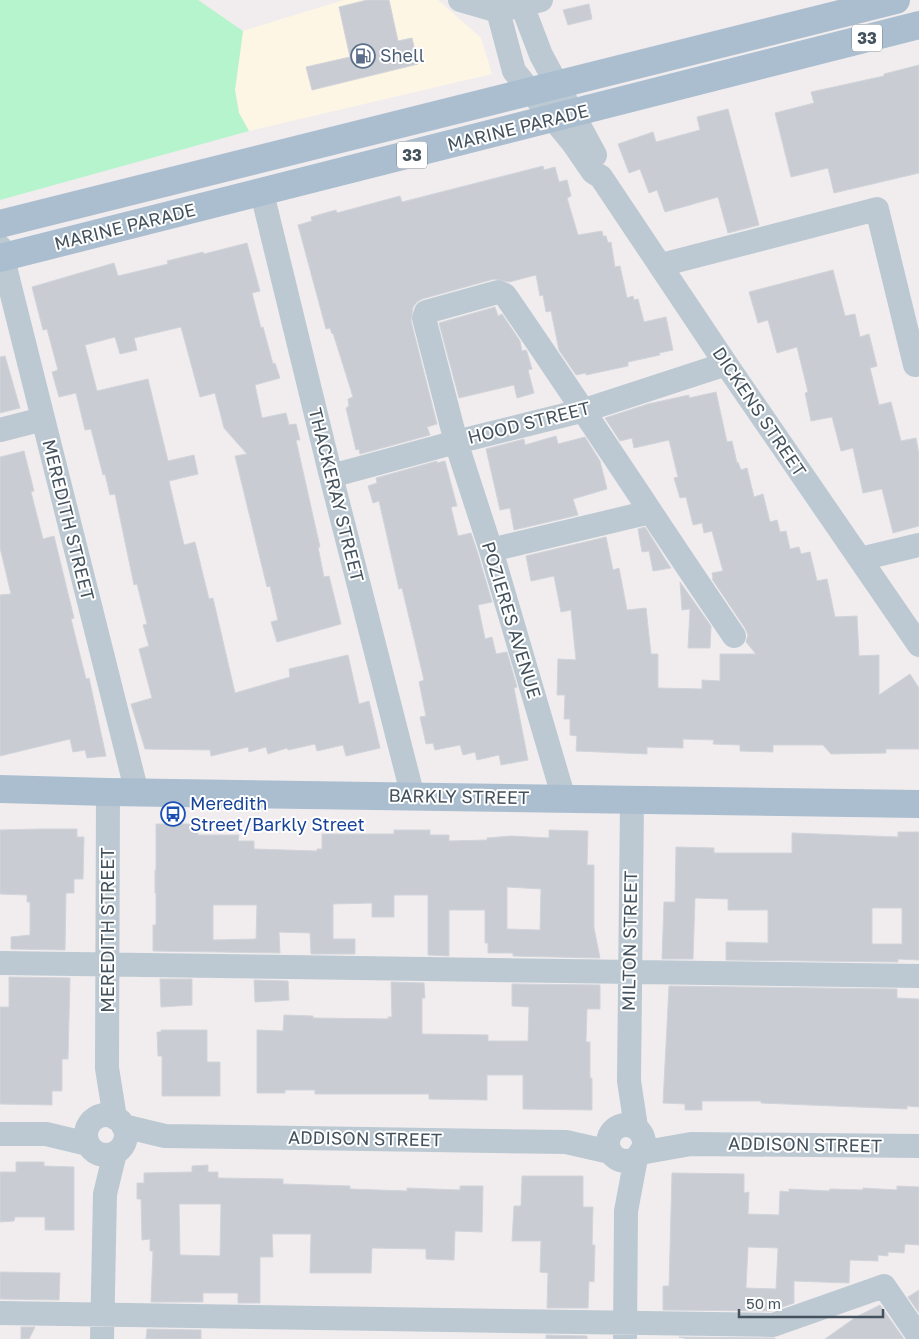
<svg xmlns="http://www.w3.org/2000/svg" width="919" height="1339" font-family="'Golos Text',sans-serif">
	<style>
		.commercial { fill: #fef6e4 }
		.green { fill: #b6f4cd }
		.building { fill: #c9cdd3; stroke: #d1d4da; fill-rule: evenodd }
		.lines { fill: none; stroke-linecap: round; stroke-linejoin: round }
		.minor { stroke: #bcc9d2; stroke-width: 24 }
		.major { stroke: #aabed0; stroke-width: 28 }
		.labels { text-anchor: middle; stroke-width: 4; stroke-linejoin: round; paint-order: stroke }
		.shield { fill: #fff; stroke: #7c868e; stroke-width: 1 }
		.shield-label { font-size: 16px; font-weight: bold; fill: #44525d }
		.service-label { font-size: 18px; fill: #4e5e75; stroke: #fff; text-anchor: start }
		.street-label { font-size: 18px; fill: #44525d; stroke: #fff }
		.transit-label { font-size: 18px; fill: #164399; stroke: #fff; text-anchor: start }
	</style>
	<rect width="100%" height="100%" fill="#f1edee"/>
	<path class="commercial" d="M344,0H438L481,38L492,74L249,131L239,114L235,90L243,31Z"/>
	<path class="green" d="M0,0H198L243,31L235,90L239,113L249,131L0,200Z"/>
	<path class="building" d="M367,0H389L398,41L412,38L418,64L312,90L306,67L350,57L339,7Z
		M589,4L592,19L568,25L563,10Z
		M919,65V173L834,193L828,168L791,177L775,113L814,103L811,92L884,76V74Z
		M728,109L759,225L728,233L718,197L665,212L657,190L649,193L640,169L629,173L618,144L653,132L656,142L700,130L697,117Z
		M543,166L544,170L555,167L559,182L567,180L571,196L567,198L578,235L602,231L603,236H606L608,243L611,242L615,267L620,266L627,298L633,296L634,300L638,299L644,322L666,317L673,350L659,353L660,355L628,362V366L586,375V373L576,375L559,350L551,311L546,312L543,295L540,296L536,275L509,282L494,279L422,299L417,302L413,307L411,321L437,424L427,427L430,435L360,454L359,449L356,450L346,408L349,406L348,399L353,397L333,333L332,334L330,328L326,329L298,225L312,221L311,217L336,210L337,213L400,196L402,202Z
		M247,243L260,291L252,293L261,328L263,327L273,364L275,363L280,378L255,385L262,418L286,413L289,425L296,424L300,440H296L320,547H318L324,577L329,576L341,624L277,642L271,622L278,620L270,586L267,587L235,456L247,454L224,428L215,393L200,397L181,327L134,338L137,350L120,354L115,337L85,345L97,391L148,379L168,461L194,455L198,474L169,481L184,545L195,542L209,599L213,598L235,693L290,677L289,669L348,655L359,704L369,701L380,748L346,756L343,745L317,751L315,744L288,750L287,748L268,754L266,747L249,752L248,747L211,756L210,750L145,749L131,704L152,698L139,649L149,646L143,625L147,624L137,584L134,585L115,494L110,495L105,474L103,475L91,429L85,430L76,393L59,397L52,372L58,370L47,329L43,330L32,287L114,263L118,276L168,264L167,261L203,252L204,254Z
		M833,270L845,316L855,314L860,337L869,334L877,366L870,368L879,405L891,402L901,441L916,438L919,454V526L893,533L882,489L863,493L853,448L841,451L832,417L811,421L805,393L808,392L797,347L777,353L768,320L758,323L749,292Z
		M495,307L498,316L502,314L520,341L522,351L526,350L527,352L532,369L528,370L534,393L517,398L514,385L459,398L439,323Z
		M5,356L20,408L0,413V357Z
		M716,392L727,442L732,441L737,463L738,462L741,470L747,468L754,497L763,494L770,522L777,520L780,532L786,531L790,549L799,547L801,554L810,552L817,581L827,579L835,617L857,616L859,656L879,655V695L910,674L919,688V749H886V753L831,754L823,745H773V752L740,751V745L713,744L714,740L683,739V748L647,747V754L576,751L577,736L570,735V719H564L565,695H557L558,659L576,660L571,610L561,612L554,576L531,581L526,556L606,537L613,570L619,568L627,610L646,608L651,654H658V688L702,689V680L720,681V654H756L746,642L748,635L745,628L712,579L713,578L712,573L723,571L712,531L704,533L702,523L693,525L686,497L680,498L674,478L678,477L669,440L634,448L632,438L620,441L605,418L648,404L689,395V398Z
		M556,436L558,444L585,437L600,461L607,489L573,499L578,515L514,530L510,508L500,510L486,449L524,439L525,445Z
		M24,451L34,491L31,492L43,539L54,536L74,618L71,619L86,679L89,678L106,756L87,758L85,750L73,752L70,739L0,756V595L11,594L0,548V457Z
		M437,461V463L445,461L457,506L451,507L458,536L471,533L478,554L492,602L478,605L485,639L492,637L496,654L507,652L517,687L514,688L528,760L501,765L499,755L477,760L475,752L463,755L460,745L435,750L433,743L426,744L420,717L426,716L419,682L424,680L402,588L399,589L379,501L373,503L368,486L377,483L376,478Z
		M645,527L665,559L671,568L653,571L649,551L642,552L638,529Z
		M680,582L711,626L710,648H688L690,609L682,610Z
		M156,824H198V835H239L238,841H254V849L317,851V849H322V834H394V830H430V835H449V841L487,840V838L511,836L549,838V830L588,831L587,865H594V928L600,958L513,956V953H488V943H485V910H449V956L428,955V895H394V917H372V903L333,904V939H355V954H311L310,933L279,932L280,953L153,951V925H156V893H155V870H156ZM507,887L541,889L540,930L507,929ZM213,905H257L256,939L213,940Z
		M39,829H77V837H84L83,879H74V893H66L65,950L11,949V937L30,935V902H27V895L0,894V830Z
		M898,832H919V960L898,959V962L726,960V942L768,943V910H728V899L695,898L693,959H662L664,902H675L676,847L714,848V853H792V833L898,837ZM872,908H902V944H872Z
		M9,977L70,978L68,1059H62V1091H52V1105L0,1104V1007H9Z
		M160,979H192V1005L161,1007Z
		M254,980L288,981L289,1000L255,1002Z
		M391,982L424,983L425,998H422V1034L488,1035V1041H528L529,1007L512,1006V984L600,985V1009H587L586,1042H590V1078H592V1110L523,1109V1075H487V1100L429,1099V1094H315V1090H285V1093H257V1030L283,1031L284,1015L313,1016V1018L388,1019V1017H392Z
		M669,986L897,989V998L919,999V1107L907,1106V1109L761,1103V1101H702V1110H685V1104L663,1103Z
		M161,1030H207V1062H220V1096H162V1056H158L157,1032H161Z
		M16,1162H44V1166L74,1167V1230H45V1217H15L14,1221L0,1222V1172H16Z
		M208,1165V1172H218V1178L283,1179V1184L350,1186V1189L407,1191V1188L460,1190V1186H483L482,1232L455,1231L454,1260L426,1259V1249L372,1248L371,1273H310L311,1234H272L273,1257H260V1303H238V1293H203V1302H151L153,1251H150V1239L142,1240L141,1199H137V1183H144V1173L192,1172V1166ZM179,1204H221L220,1256L180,1255Z
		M672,1173L744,1174V1193L749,1192L748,1214L779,1215L780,1191L789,1192V1189L829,1191L830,1189L863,1190V1188L897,1190V1186L919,1187V1245L905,1244L904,1253L888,1252V1256L878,1255V1261L850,1260L849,1283L794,1281V1303L771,1311L663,1310V1286H669ZM748,1247L778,1248L776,1289L746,1288Z
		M522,1176H583V1207H593L592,1245H595L594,1282L589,1281L588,1308H547L548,1273L540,1272L541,1241H512L514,1206H521Z
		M0,1272L60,1273L59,1300L0,1299Z
		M919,1290V1313L908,1297Z
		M880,1305L904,1339H825L856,1317Z
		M21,1327H35L29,1339H21Z
		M147,1329L201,1330V1339H146Z
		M546,1335L587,1336V1339H546Z
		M679,1337L775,1338V1339H688Z"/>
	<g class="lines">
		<path class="minor" d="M460,0L498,11L541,0
			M520,0L541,55L595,155
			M498,11L514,71L573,143L593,172L601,177L726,364L919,645
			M262,193L331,476L413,797
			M0,247L137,793
			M661,265L877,209L915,365L919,364
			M0,430L43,419
			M331,476L456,442L585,410L726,364
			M491,550L650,512
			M860,559L919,545
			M108,792L107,1068L115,1118
			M564,799L491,550L456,442L424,318L426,312L498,292L505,295C583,408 657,523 734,636
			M632,800L629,1081L636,1127
			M0,963L919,976
			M86 1135a20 20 0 1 1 40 0a20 20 0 1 1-40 0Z
			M608 1143a18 18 0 1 1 36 0a18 18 0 1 1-36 0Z
			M123,1126L165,1136L566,1142L610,1152
			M0,1134H46L88,1144
			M640,1153L691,1144L919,1146
			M0,1313L773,1325L884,1286L919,1337
			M625,1337L626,1211L636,1158
			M102,1339L105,1194L115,1153"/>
		<path class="major" d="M0,224L896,0
			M0,258L919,25
			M0,789L108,792L919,804"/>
	</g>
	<defs>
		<g id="fuel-ring" transform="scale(1.25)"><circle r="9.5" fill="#fff" stroke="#5c6f8a" stroke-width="1.5"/><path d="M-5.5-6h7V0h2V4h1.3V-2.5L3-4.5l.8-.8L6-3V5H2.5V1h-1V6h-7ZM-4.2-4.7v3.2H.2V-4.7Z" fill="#5c6f8a"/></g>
		<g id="bus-ring" transform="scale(1.25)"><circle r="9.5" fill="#fff" stroke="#1a4fb4" stroke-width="1.5"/><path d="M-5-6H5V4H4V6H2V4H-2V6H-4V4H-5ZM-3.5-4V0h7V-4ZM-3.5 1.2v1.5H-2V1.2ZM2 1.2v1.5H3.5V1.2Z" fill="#1a4fb4"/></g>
	</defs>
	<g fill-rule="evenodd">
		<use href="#fuel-ring" x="363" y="56"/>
		<use href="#bus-ring" x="173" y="814"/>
	</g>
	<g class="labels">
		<g class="shield">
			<rect x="852" y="24.5" width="30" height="27" rx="4"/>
			<rect x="397" y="141.5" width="30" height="27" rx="4"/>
		</g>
		<g class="shield-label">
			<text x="867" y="44">33</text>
			<text x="412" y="161">33</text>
		</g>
		<g class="service-label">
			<text x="380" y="62">Shell</text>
		</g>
		<g class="street-label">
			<text transform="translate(518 128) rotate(-14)" y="6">MARINE PARADE</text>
			<text transform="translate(125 227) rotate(-14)" y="6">MARINE PARADE</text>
			<text transform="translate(759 412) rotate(56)" y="6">DICKENS STREET</text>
			<text transform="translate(529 423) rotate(-14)" y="6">HOOD STREET</text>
			<text transform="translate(336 495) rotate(76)" y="6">THACKERAY STREET</text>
			<text transform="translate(68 520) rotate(76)" y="6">MEREDITH STREET</text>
			<text transform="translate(511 620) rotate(73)" y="6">POZIERES AVENUE</text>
			<text transform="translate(459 797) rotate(1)" y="6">BARKLY STREET</text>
			<text transform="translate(108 930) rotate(-90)" y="6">MEREDITH STREET</text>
			<text transform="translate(630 941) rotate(-89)" y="6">MILTON STREET</text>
			<text transform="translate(365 1139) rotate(1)" y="6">ADDISON STREET</text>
			<text transform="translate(805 1145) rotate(1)" y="6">ADDISON STREET</text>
		</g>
		<g class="transit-label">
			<text x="190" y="810">Meredith<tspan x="190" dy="21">Street/Barkly Street</tspan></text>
		</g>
	</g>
	<path d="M739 1309v8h144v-8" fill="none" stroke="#44525d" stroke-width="2.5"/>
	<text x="746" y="1309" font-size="15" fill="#44525d" stroke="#ffffff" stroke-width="4" paint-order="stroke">50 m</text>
</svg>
